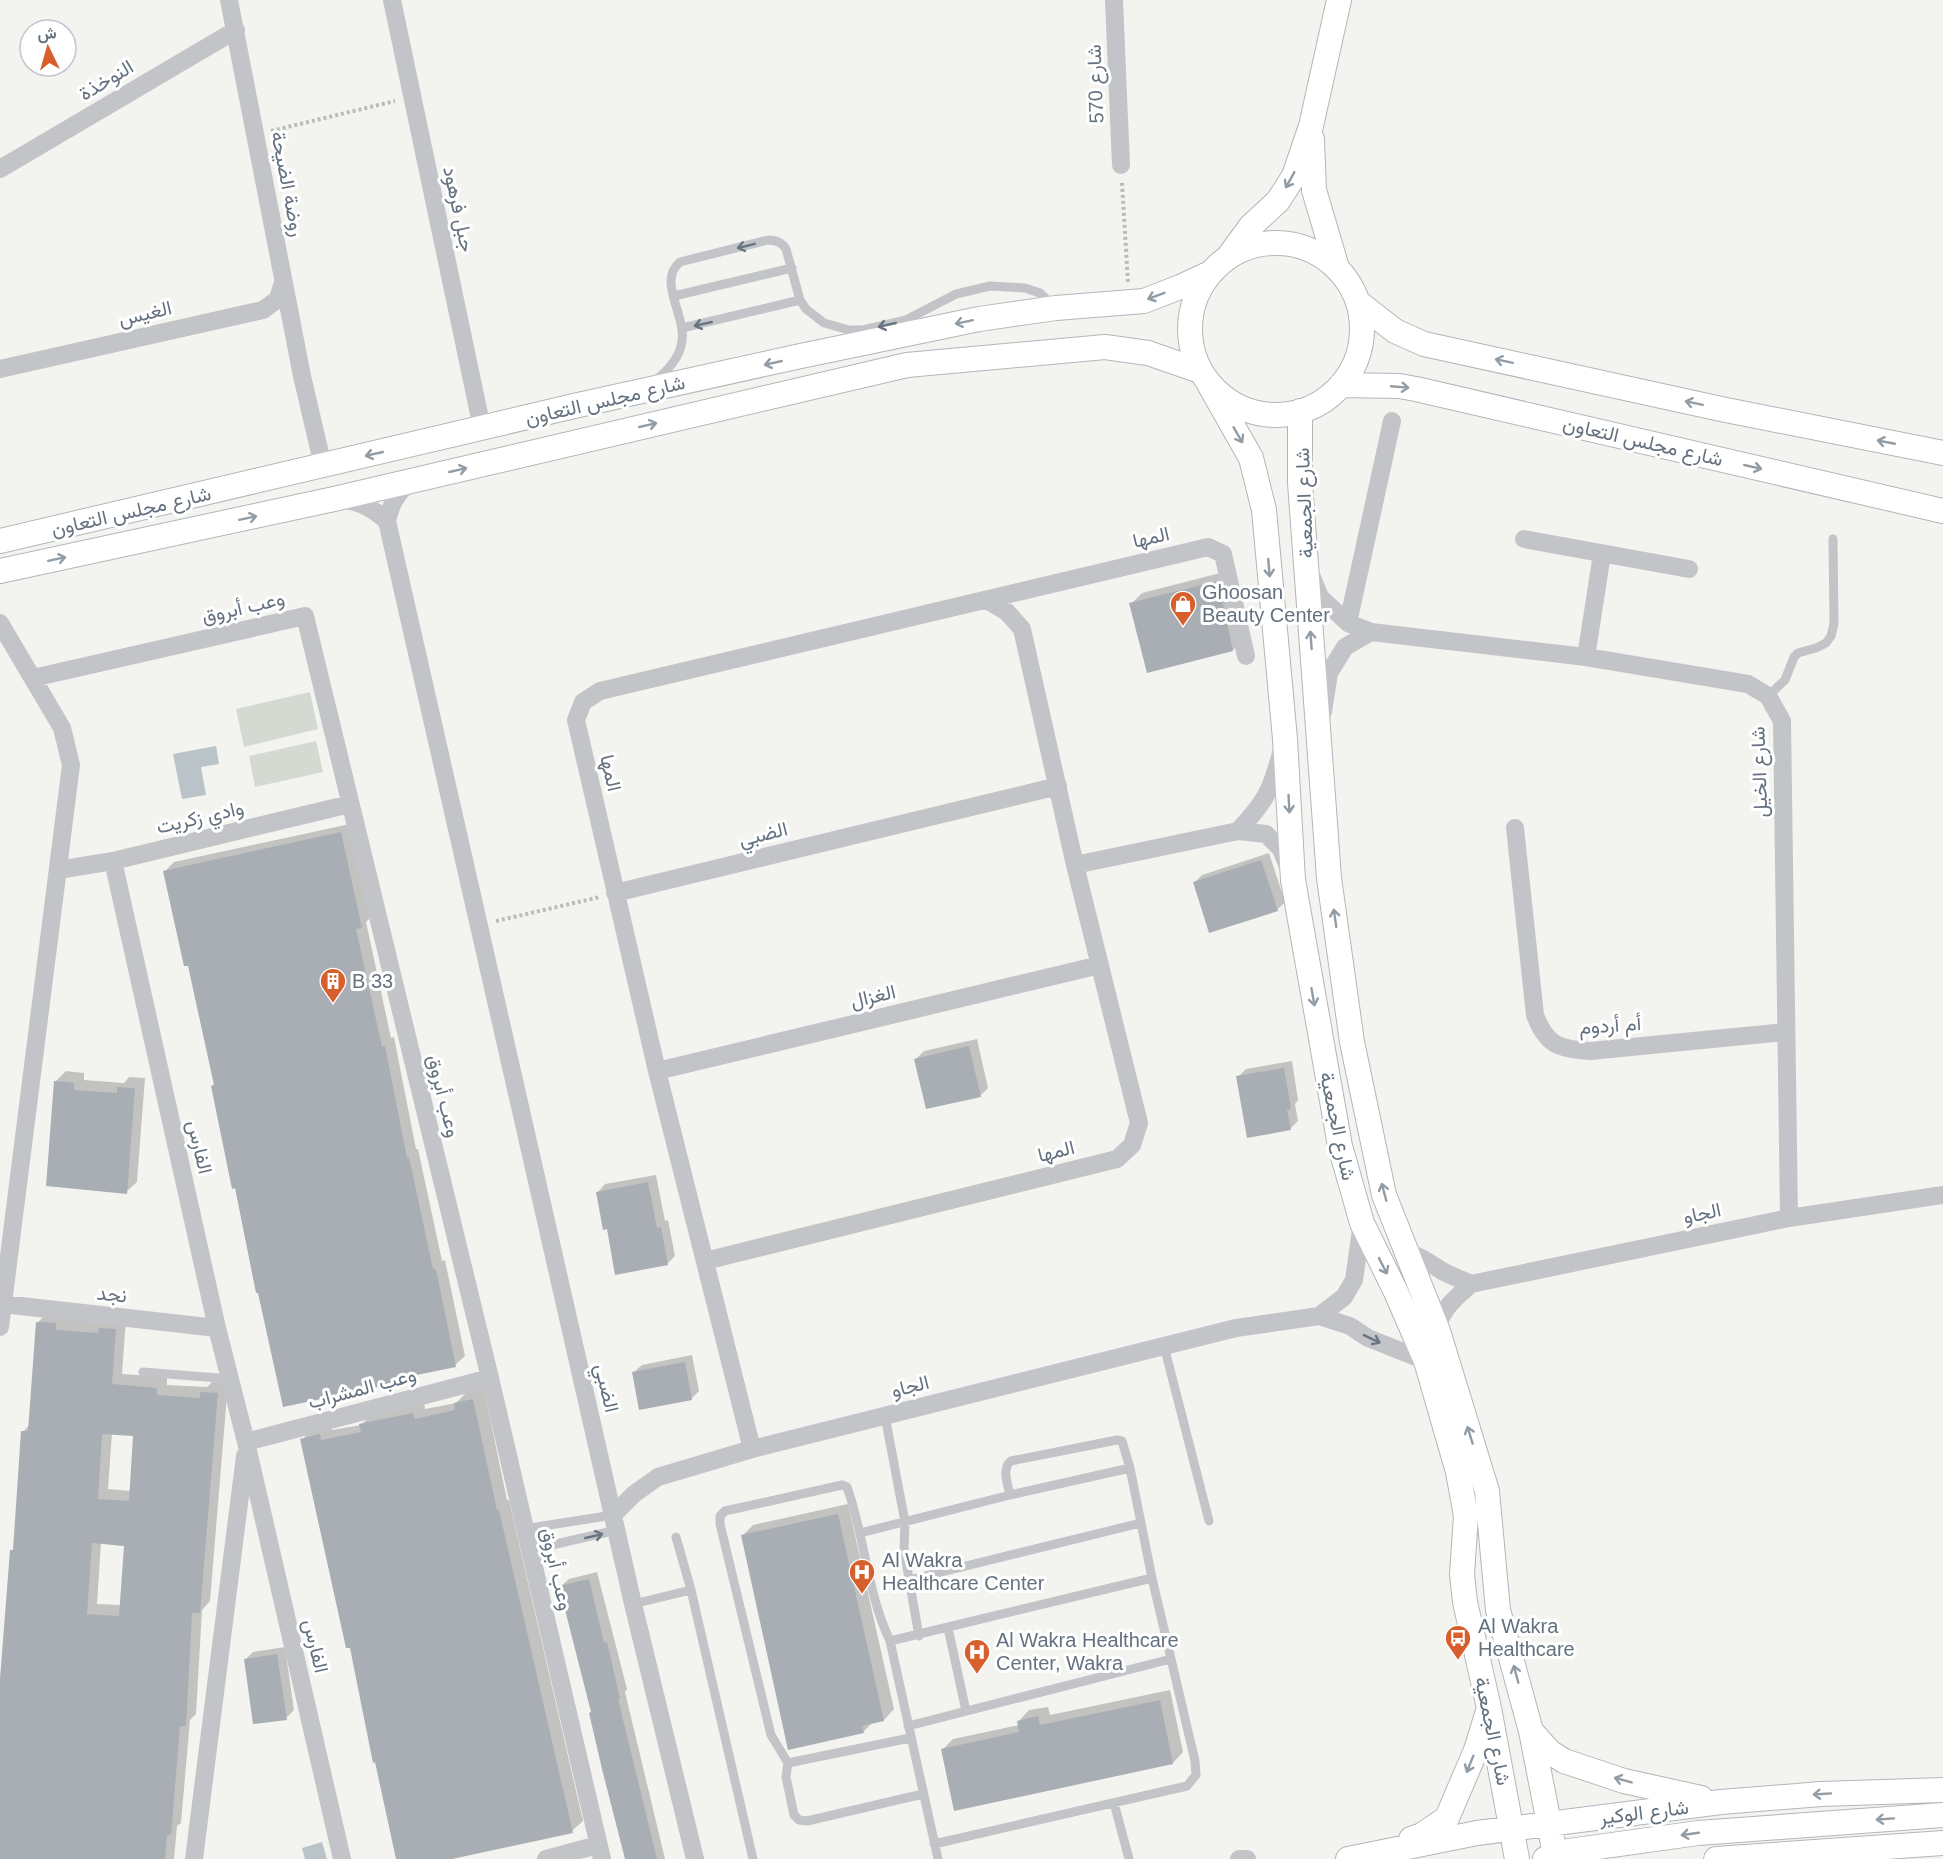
<svg xmlns="http://www.w3.org/2000/svg" width="1943" height="1859" font-family="Arial,Vazirmatn,sans-serif">
	<style>
		.green { fill: #d4dad1 }
		.water { fill: #b9c3c8 }
		.shadow { fill: #0003; fill-rule: evenodd }
		.building { fill: #a8aeb3; fill-rule: evenodd }
		.lines { fill: none; stroke-linecap: round; stroke-linejoin: round }
		.secondary-casing { stroke: #b2b6ba; stroke-width: 26 }
		.path { stroke: #b9bbbd; stroke-width: 4; stroke-dasharray: 3 3; stroke-linecap: butt }
		.lane { stroke: #c2c4c8; stroke-width: 9 }
		.street { stroke: #c2c4c8; stroke-width: 18 }
		.secondary { stroke: #fff; stroke-width: 24 }
		.oneway { stroke: #929ca5 }
		.oneway2 { stroke: #697583 }
		.labels { text-anchor: middle; stroke-width: 6; stroke-linejoin: round; paint-order: stroke }
		.street-label { font-size: 20px; fill: #64717f; stroke: #fff }
		.poi-label { font-size: 20px; fill: #64717f; stroke: #fff; text-anchor: start }
	</style>
	<rect width="100%" height="100%" fill="#f3f4f0"/>
	<path class="green" d="M310,692L318,729L244,747L236,709Z
		M316,741L323,772L255,787L249,756Z"/>
	<path class="water" d="M216,746L219,764L201,767L206,795L182,799L173,754Z
		M322,1842L327,1859H305L302,1848Z"/>
	<path class="shadow" d="M1228,571L1243,639L1233,650L1131,604L1142,593Z
		M350,824L371,917L366,922L391,1038L394,1037L416,1149H418L442,1261L445,1260L465,1356L455,1365L404,1376L397,1383L236,1186L212,1086L215,1083L189,964L165,871L174,862Z
		M1269,853L1285,902L1277,910L1194,883L1202,875Z
		M977,1039L988,1088L980,1096L916,1059L924,1051Z
		M1292,1061L1298,1100L1295,1104L1298,1121L1290,1129L1238,1077L1246,1069Z
		M66,1071L84,1073V1080L124,1083L129,1077L145,1078L137,1182L126,1192L55,1082Z
		M656,1175L665,1221L668,1220L675,1256L667,1264L598,1192L605,1184Z
		M48,1312L126,1319L122,1374L167,1377V1385L207,1387L212,1382L228,1383L210,1601L202,1610L196,1714L190,1720L181,1823L177,1826L174,1859H0V1704L12,1551L14,1548L23,1432L30,1424L37,1323ZM112,1433L135,1435L131,1491L108,1489ZM101,1543L125,1544L121,1605L97,1604Z
		M692,1355L699,1391L691,1399L634,1372L642,1365Z
		M484,1389L507,1500H509L583,1821L572,1831L445,1859H398L351,1646L302,1440L312,1429L330,1425L332,1430L361,1425L372,1414L424,1403L425,1409L456,1403L466,1393Z
		M848,1504L894,1709L884,1720L873,1722L863,1732L743,1535L753,1525Z
		M597,1572L627,1689L625,1692L665,1859H626L593,1711L561,1586L569,1579Z
		M285,1647L294,1710L286,1718L245,1660L253,1652Z
		M1170,1690L1183,1752L1173,1763L942,1750L953,1739L1019,1725V1721L1029,1710L1048,1707L1050,1715Z"/>
	<path class="building" d="M1218,581L1233,651L1147,673L1129,603Z
		M341,832L362,928L356,929L382,1047L385,1046L407,1158L409,1157L433,1269H436L456,1367L397,1379L398,1385L378,1389V1387L283,1407L258,1293H256L235,1188L232,1189L211,1086L214,1085L188,966H184L163,871Z
		M1261,860L1278,911L1209,933L1193,882Z
		M969,1046L981,1097L926,1109L914,1059Z
		M1284,1068L1291,1109L1287,1110L1291,1130L1247,1138L1236,1076Z
		M54,1081L74,1083V1090L117,1093V1087L135,1088L127,1194L46,1186Z
		M648,1182L657,1228L661,1227L668,1265L615,1275L607,1229L603,1230L596,1192Z
		M36,1322L56,1323V1330L98,1333L99,1328L116,1329L112,1384L157,1388V1395L200,1398V1392L218,1393L200,1613H192L186,1726H180L171,1835H167L165,1859H0V1679L10,1550H13L21,1431H28ZM102,1434L133,1436L129,1501L98,1499ZM92,1543L124,1546L119,1616L87,1614Z
		M685,1362L692,1400L639,1410L632,1372Z
		M473,1399L497,1510H499L573,1833L452,1859H396L375,1762L373,1763L350,1648H346L300,1439L320,1434L321,1440L361,1432L359,1424L413,1413L415,1419L455,1410L454,1403Z
		M838,1514L884,1721L862,1726L864,1733L788,1750L741,1535Z
		M589,1579L604,1643L607,1642L620,1699H618L657,1859H625L602,1769L589,1713L591,1712L559,1586Z
		M277,1654L287,1720L253,1724L244,1659Z
		M1160,1700L1173,1764L954,1811L941,1749L1019,1732L1017,1721L1038,1716L1040,1725Z"/>
	<g class="lines">
		<g class="secondary-casing">
			<path id="secondary" d="M1312,139L1314,190L1337,268
				M1190 329a86 86 0 1 1 172 0a86 86 0 1 1-172 0Z
				M1229,256L1251,226L1278,201L1294,176L1311,126L1339,0
				M1359,303L1395,331L1424,344L1721,409L1943,453
				M1209,384L1251,458L1264,510L1285,739L1293,880L1340,1146L1362,1223L1396,1292L1426,1361L1458,1472L1466,1516L1462,1574L1465,1602L1489,1708L1517,1859
				M1341,385L1399,386L1416,389L1943,511
				M1300,411V483L1329,878L1352,1042L1384,1195L1438,1331L1487,1491L1498,1610L1531,1731L1556,1859
				M0,541L574,406L796,357L979,319L1056,308L1144,301L1180,287L1210,273
				M0,571L334,499L907,365L1105,347L1148,353L1200,371
				M1531,1731L1550,1752L1564,1761L1624,1781L1701,1798
				M1411,1839L1422,1835L1447,1818L1476,1750L1488,1711
				M1348,1859L1477,1833L1721,1802L1821,1794L1943,1790
				M1545,1859L1555,1853L1698,1833L1943,1815
				M1716,1859L1943,1843"/>
		</g>
		<path class="path" d="M271,131L395,101
			M1122,183L1128,283
			M496,921L600,897"/>
		<path class="lane" d="M674,296L792,268
			M682,328L800,300
			M654,382C667,371 680,358 682,341C686,315 657,281 680,262L768,240C776,240 782,242 786,249L800,300L806,309L824,323L849,330H863L906,320L956,294L990,286L1025,288L1040,293L1052,304
			M1768,696L1785,680L1794,657L1798,653L1816,648L1826,643L1831,636L1834,624L1833,539
			M1164,1346L1209,1521
			M143,1372L231,1379
			M885,1416L905,1522L904,1550L919,1636
			M524,1529L613,1515
			M860,1533L1010,1495L1130,1468
			M676,1537L691,1590L753,1859
			M530,1550L617,1530
			M909,1580L1141,1523
			M633,1604L691,1590
			M948,1628L966,1711
			M890,1641L1152,1578
			M908,1726L1171,1659
			M788,1763L910,1738
			M923,1794L807,1821L799,1820L794,1815L786,1777L788,1763L771,1735L720,1524V1516L725,1511L842,1485L847,1487C865,1537 867,1593 890,1641L938,1859
			M1114,1803L1129,1859
			M934,1844L1187,1786L1196,1775L1195,1761L1152,1578L1130,1468L1122,1441L1117,1440L1011,1461C1001,1469 1008,1484 1010,1495"/>
		<path class="street" d="M229,0L302,376L323,466
			M392,0L482,428
			M1114,0L1121,165
			M0,169L236,30
			M0,369L263,310L278,299L283,282
			M412,480C397,493 391,503 387,521L633,1604L695,1859
			M342,500C361,501 373,509 387,521
			M1524,539L1689,569
			M1311,575L1320,597L1348,623L1371,632L1586,657L1748,684L1768,696L1782,721L1789,1218
			M0,623L62,728L71,765L0,1327
			M1348,623L1392,421
			M1586,657L1602,554
			M33,678L305,616L490,1378L602,1859
			M1323,712L1329,673L1345,647L1371,632
			M1515,828L1535,1015C1546,1045 1559,1049 1590,1051L1785,1032
			M1238,831C1265,802 1271,791 1281,753
			M113,861L217,1328L246,1442L342,1859
			M1075,865L1238,831L1266,834L1281,849L1288,867
			M58,870L113,861L350,804
			M615,893L1058,786
			M657,1071L1100,965
			M1404,1250L1423,1259L1444,1272L1471,1284
			M705,1261L1117,1159L1132,1145L1139,1123L1075,865L1022,629L1007,612L987,600
			M3,1304L217,1328
			M1319,1316L1344,1297L1354,1280L1362,1223
			M1438,1331C1438,1311 1458,1296 1471,1284L1789,1218L1943,1195
			M246,1442L490,1378
			M752,1449L657,1071L576,720L583,702L600,691L1208,547L1223,554L1246,656
			M613,1515L634,1494L658,1477L752,1449L1236,1328L1319,1316L1350,1326L1368,1338L1426,1361
			M194,1859L245,1456
			M546,1859L598,1845
			M1239,1859H1247"/>
		<use href="#secondary" class="secondary"/>
	</g>
	<defs><path id="oneway-shaft" d="M-6 0H5M1.5-3L5.5 0L1.5 3" fill="none" stroke-width="1.6" stroke-linecap="round" stroke-linejoin="round" transform="scale(1.5)"/></defs>
	<g class="oneway">
		<use href="#oneway-shaft" transform="translate(1290 180) rotate(119)"/>
		<use href="#oneway-shaft" transform="translate(1156 296) rotate(159)"/>
		<use href="#oneway-shaft" transform="translate(964 322) rotate(168)"/>
		<use href="#oneway-shaft" transform="translate(1504 361) rotate(-168)"/>
		<use href="#oneway-shaft" transform="translate(773 363) rotate(167)"/>
		<use href="#oneway-shaft" transform="translate(1400 387) rotate(5)"/>
		<use href="#oneway-shaft" transform="translate(1694 403) rotate(-168)"/>
		<use href="#oneway-shaft" transform="translate(648 425) rotate(-13)"/>
		<use href="#oneway-shaft" transform="translate(1238 435) rotate(60)"/>
		<use href="#oneway-shaft" transform="translate(1886 442) rotate(-169)"/>
		<use href="#oneway-shaft" transform="translate(374 454) rotate(167)"/>
		<use href="#oneway-shaft" transform="translate(1753 467) rotate(13)"/>
		<use href="#oneway-shaft" transform="translate(458 470) rotate(-13)"/>
		<use href="#oneway-shaft" transform="translate(248 518) rotate(-12)"/>
		<use href="#oneway-shaft" transform="translate(57 559) rotate(-12)"/>
		<use href="#oneway-shaft" transform="translate(1269 568) rotate(85)"/>
		<use href="#oneway-shaft" transform="translate(1311 640) rotate(-94)"/>
		<use href="#oneway-shaft" transform="translate(1289 804) rotate(87)"/>
		<use href="#oneway-shaft" transform="translate(1335 918) rotate(-98)"/>
		<use href="#oneway-shaft" transform="translate(1313 997) rotate(80)"/>
		<use href="#oneway-shaft" transform="translate(1384 1192) rotate(-105)"/>
		<use href="#oneway-shaft" transform="translate(1383 1266) rotate(63)"/>
		<use href="#oneway-shaft" transform="translate(1470 1435) rotate(-107)"/>
		<use href="#oneway-shaft" transform="translate(1516 1674) rotate(-105)"/>
		<use href="#oneway-shaft" transform="translate(1470 1764) rotate(112)"/>
		<use href="#oneway-shaft" transform="translate(1623 1780) rotate(-165)"/>
		<use href="#oneway-shaft" transform="translate(1822 1794) rotate(176)"/>
		<use href="#oneway-shaft" transform="translate(1885 1819) rotate(176)"/>
		<use href="#oneway-shaft" transform="translate(1690 1834) rotate(172)"/>
	</g>
	<g class="oneway2">
		<use href="#oneway-shaft" transform="translate(746 246) rotate(166)"/>
		<use href="#oneway-shaft" transform="translate(703 324) rotate(167)"/>
		<use href="#oneway-shaft" transform="translate(887 325) rotate(167)"/>
		<use href="#oneway-shaft" transform="translate(1372 1339) rotate(26)"/>
		<use href="#oneway-shaft" transform="translate(594 1536) rotate(-13)"/>
	</g>
	<defs>
		<g id="shop-pin" transform="scale(1.35)"><path d="M0 17L-7.5 6A9.5 9.5 0 1 1 7.5 6Z" fill="#d75f2c" stroke="#fff"/><path d="M-5-2.5h2.3a2.7 3.5 0 0 1 5.4 0H5L5.5 6h-11ZM-1.5-2.5h3a1.5 2.3 0 0 0-3 0Z" fill="#fff"/></g>
		<g id="building-pin" transform="scale(1.35)"><path d="M0 17L-7.5 6A9.5 9.5 0 1 1 7.5 6Z" fill="#d75f2c" stroke="#fff"/><path d="M-4-6H4V6H1V3H-1V6H-4ZM-2.5-4.3h1.7v1.8h-1.7ZM.8-4.3h1.7v1.8H.8ZM-2.5-1h1.7V.8h-1.7ZM.8-1h1.7V.8H.8Z" fill="#fff"/></g>
		<g id="hospital-pin" transform="scale(1.35)"><path d="M0 17L-7.5 6A9.5 9.5 0 1 1 7.5 6Z" fill="#d75f2c" stroke="#fff"/><path d="M-5-5h3v3.5h4V-5h3V5h-3V1.5h-4V5h-3Z" fill="#fff"/></g>
		<g id="bus-pin" transform="scale(1.35)"><path d="M0 17L-7.5 6A9.5 9.5 0 1 1 7.5 6Z" fill="#d75f2c" stroke="#fff"/><path d="M-5-6H5V4H4V6H2V4H-2V6H-4V4H-5ZM-3.5-4V0h7V-4ZM-3.5 1.2v1.5H-2V1.2ZM2 1.2v1.5H3.5V1.2Z" fill="#fff"/></g>
	</defs>
	<g fill-rule="evenodd">
		<use href="#shop-pin" x="1183" y="604"/>
		<use href="#building-pin" x="333" y="981"/>
		<use href="#hospital-pin" x="862" y="1572"/>
		<use href="#bus-pin" x="1458" y="1638"/>
		<use href="#hospital-pin" x="977" y="1652"/>
	</g>
	<g class="labels">
		<g class="street-label">
			<text transform="translate(106 80) rotate(-31)" y="7">النوخذة</text>
			<text transform="translate(1095 84) rotate(-92)" y="7">شارع 570</text>
			<text transform="translate(288 184) rotate(79)" y="7">روضة الضيحة</text>
			<text transform="translate(459 209) rotate(78)" y="7">جبل فرهود</text>
			<text transform="translate(145 313) rotate(-13)" y="7">الغيس</text>
			<text transform="translate(605 400) rotate(-13)" y="7">شارع مجلس التعاون</text>
			<text transform="translate(1643 441) rotate(13)" y="7">شارع مجلس التعاون</text>
			<text transform="translate(1304 503) rotate(-92)" y="7">شارع الجمعية</text>
			<text transform="translate(131 511) rotate(-13)" y="7">شارع مجلس التعاون</text>
			<text transform="translate(1151 537) rotate(-13)" y="7">المها</text>
			<text transform="translate(243 607) rotate(-13)" y="7">وعب أبروق</text>
			<text transform="translate(1759 772) rotate(-92)" y="7">شارع الخيل</text>
			<text transform="translate(611 773) rotate(77)" y="7">المها</text>
			<text transform="translate(200 817) rotate(-13)" y="7">وادي زكريت</text>
			<text transform="translate(763 834) rotate(-14)" y="7">الضبي</text>
			<text transform="translate(873 996) rotate(-13)" y="7">الغزال</text>
			<text transform="translate(1610 1025) rotate(-4)" y="7">أم أردوم</text>
			<text transform="translate(444 1096) rotate(76)" y="7">وعب أبروق</text>
			<text transform="translate(1338 1126) rotate(78)" y="7">شارع الجمعية</text>
			<text transform="translate(200 1147) rotate(77)" y="7">الفارس</text>
			<text transform="translate(1056 1151) rotate(-14)" y="7">المها</text>
			<text transform="translate(1702 1213) rotate(-12)" y="7">الجاو</text>
			<text transform="translate(112 1294) rotate(6)" y="7">نجد</text>
			<text transform="translate(910 1386) rotate(-14)" y="7">الجاو</text>
			<text transform="translate(362 1388) rotate(-15)" y="7">وعب المشراب</text>
			<text transform="translate(607 1388) rotate(77)" y="7">الضبي</text>
			<text transform="translate(557 1569) rotate(77)" y="7">وعب أبروق</text>
			<text transform="translate(316 1646) rotate(77)" y="7">الفارس</text>
			<text transform="translate(1493 1731) rotate(78)" y="7">شارع الجمعية</text>
			<text transform="translate(1644 1812) rotate(-7)" y="7">شارع الوكير</text>
		</g>
		<g class="poi-label">
			<text x="1202" y="599">Ghoosan<tspan x="1202" dy="23">Beauty Center</tspan></text>
			<text x="352" y="988">B 33</text>
			<text x="882" y="1567">Al Wakra<tspan x="882" dy="23">Healthcare Center</tspan></text>
			<text x="1478" y="1633">Al Wakra<tspan x="1478" dy="23">Healthcare</tspan></text>
			<text x="996" y="1647">Al Wakra Healthcare<tspan x="996" dy="23">Center, Wakra</tspan></text>
		</g>
	</g>
	<g transform="translate(48 48) rotate(355)"><circle r="28" fill="#ffffff" stroke="#c1c6cc" stroke-width="1.5"/>
	<path d="M0-4.5L10 22L0 15L-10 22Z" fill="#d75f2c"/>
	<text y="-9" font-size="16" font-weight="bold" text-anchor="middle" fill="#64717f">ش</text>
	</g>
</svg>
